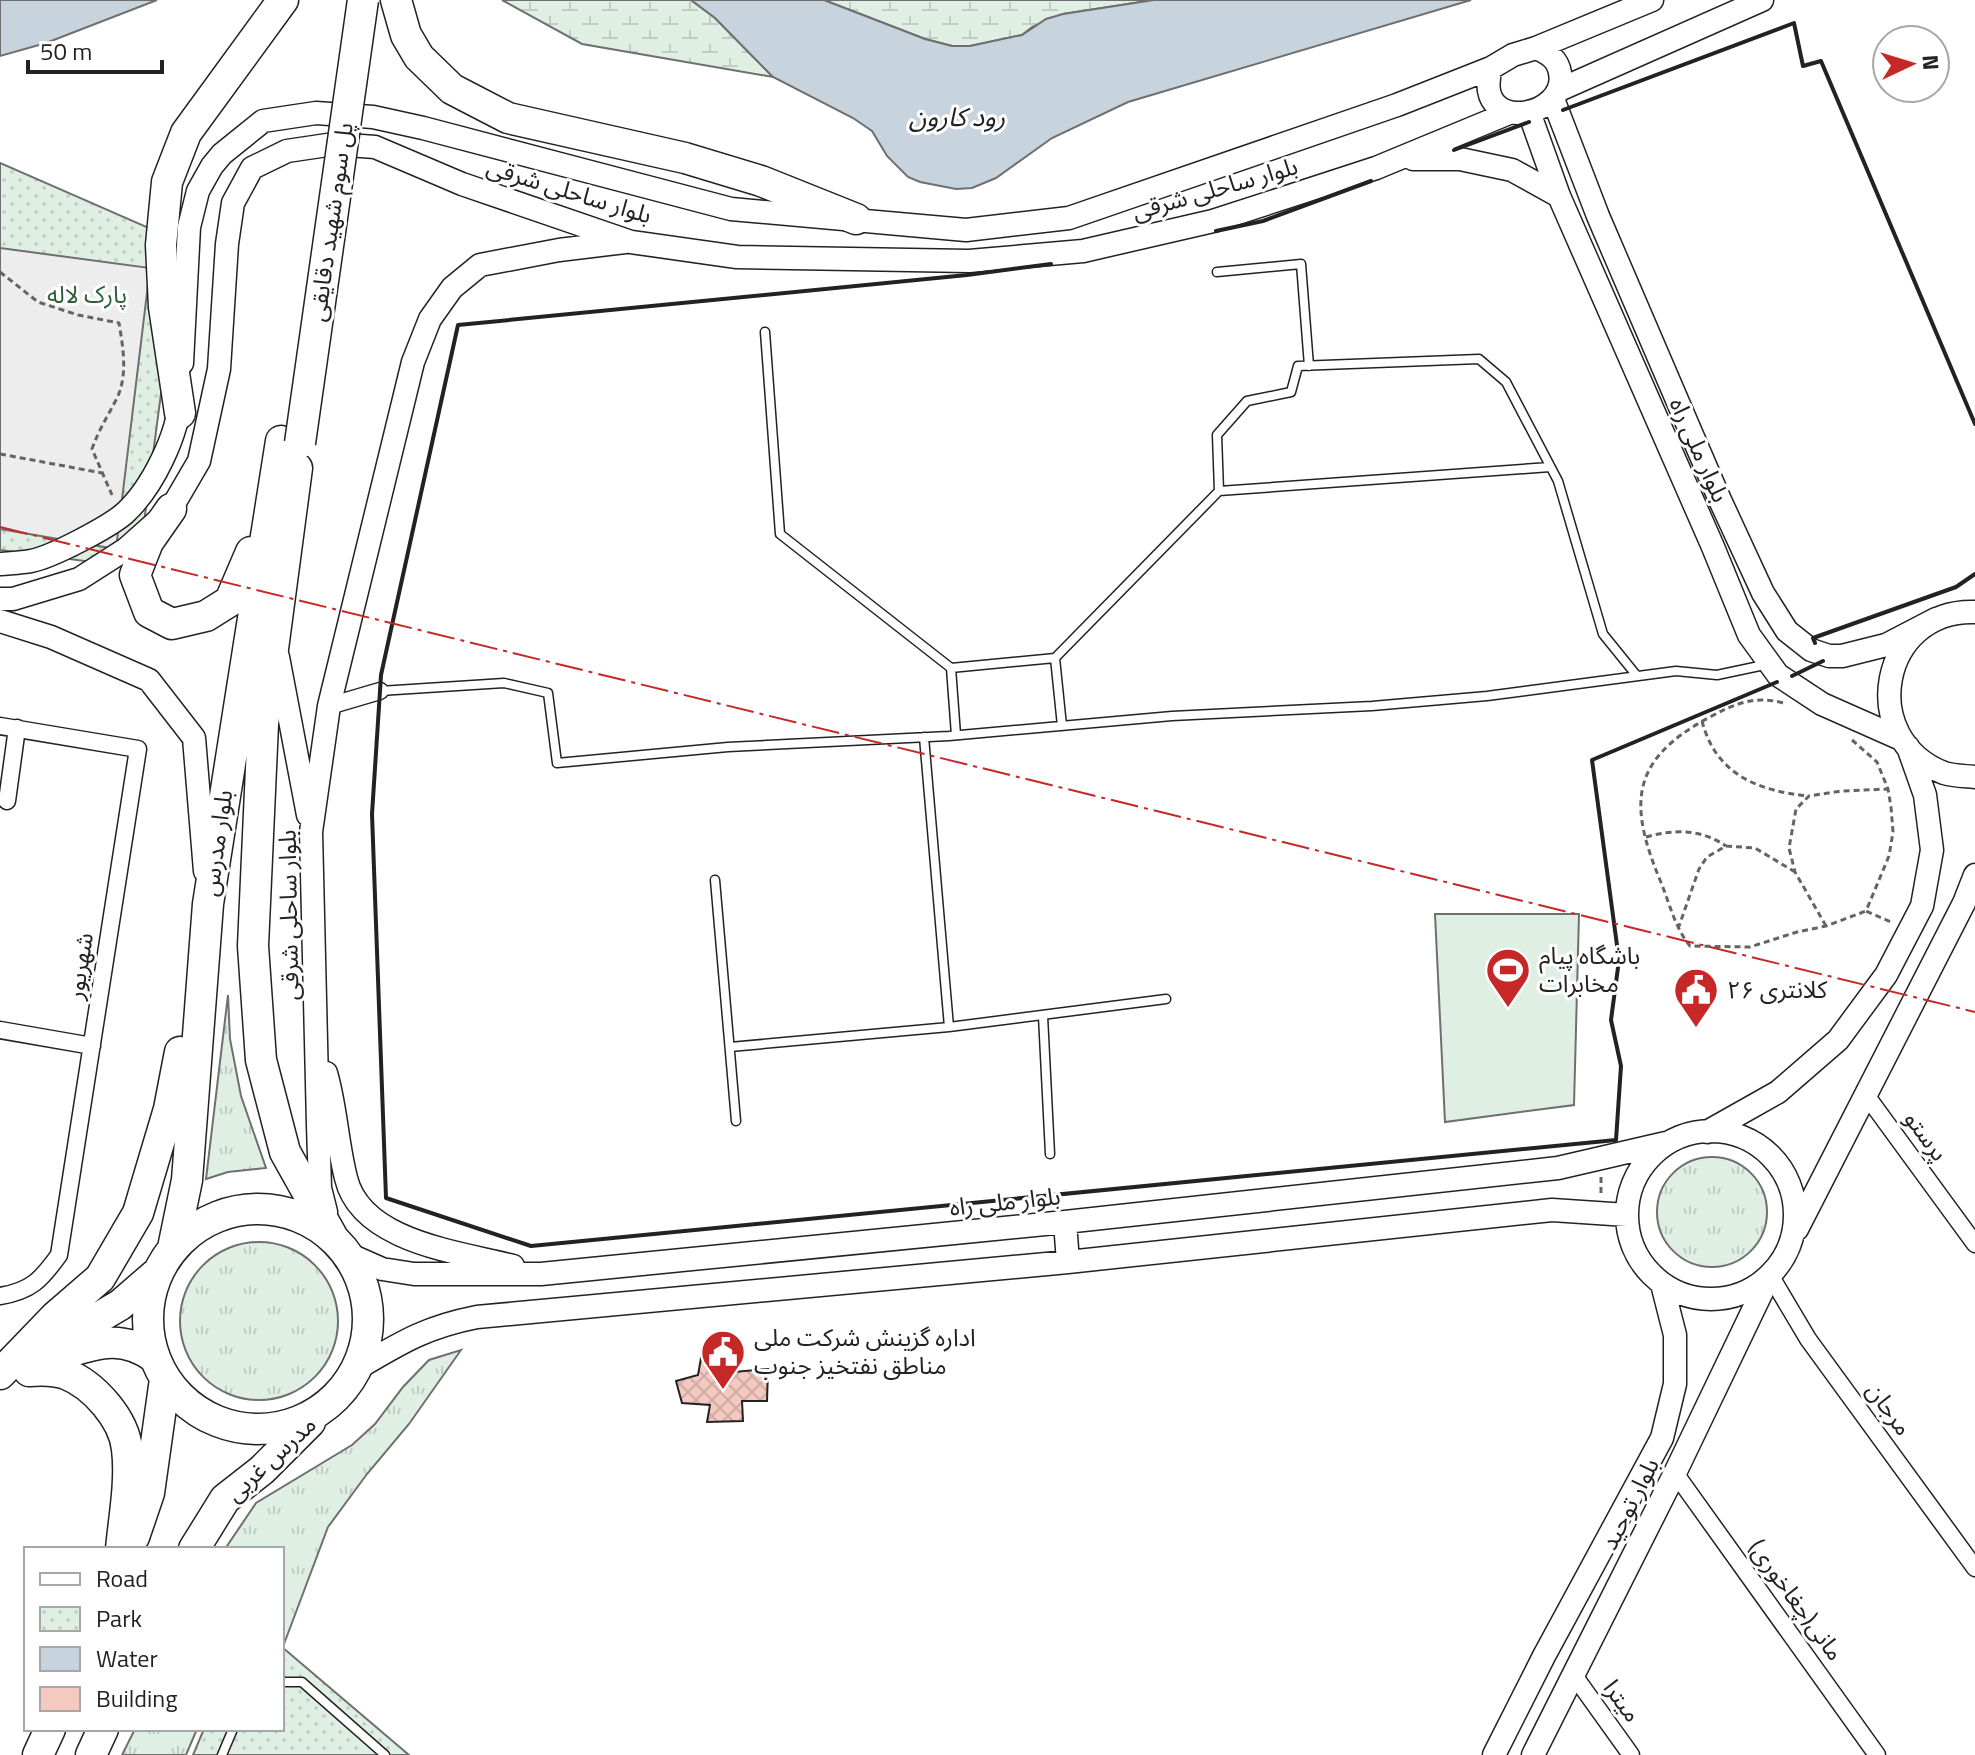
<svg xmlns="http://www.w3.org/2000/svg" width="1975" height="1755" font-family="'Titillium Web','Noto Sans Arabic',sans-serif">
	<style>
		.grass { fill: url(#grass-tufts); stroke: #6f6f6f; stroke-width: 2 }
		.wetland { fill: url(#wetland-marsh); stroke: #6f6f6f; stroke-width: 2 }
		.park { fill: url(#park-dots); stroke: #6f6f6f; stroke-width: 2 }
		.pitch { fill: #e0efe3; stroke: #6f6f6f; stroke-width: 2 }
		.parking { fill: #ededed; stroke: #6f6f6f; stroke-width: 2 }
		.water { fill: #c7d3dd; stroke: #6f6f6f; stroke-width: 2 }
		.building { fill: url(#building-cross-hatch); stroke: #222; stroke-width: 2 }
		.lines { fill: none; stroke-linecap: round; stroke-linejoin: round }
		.lane-casing { stroke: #222; stroke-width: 11 }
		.street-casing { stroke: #222; stroke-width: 19 }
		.secondary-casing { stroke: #222; stroke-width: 25 }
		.highway-casing { stroke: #222; stroke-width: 33 }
		.path { stroke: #646464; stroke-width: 3; stroke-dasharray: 6 4; stroke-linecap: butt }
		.lane { stroke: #fff; stroke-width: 8 }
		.street { stroke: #fff; stroke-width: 16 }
		.secondary { stroke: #fff; stroke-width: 22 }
		.highway { stroke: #fff; stroke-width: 30 }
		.highway-bridge-casing { stroke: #222; stroke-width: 33; stroke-linecap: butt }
		.highway-bridge { stroke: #fff; stroke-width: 30 }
		.wall { stroke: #222; stroke-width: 4 }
		.power { stroke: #c62828; stroke-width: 2; stroke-dasharray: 28 6 4 6; stroke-linecap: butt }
		.labels { text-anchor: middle; stroke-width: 6; stroke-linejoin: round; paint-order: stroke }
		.street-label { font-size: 24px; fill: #222; stroke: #fff }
		.park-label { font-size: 24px; fill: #2f5e38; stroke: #fff }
		.poi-label { font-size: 24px; fill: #222; stroke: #fff; text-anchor: start }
		.water-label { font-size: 26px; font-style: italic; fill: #222; stroke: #fff }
	</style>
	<defs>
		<pattern id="grass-tufts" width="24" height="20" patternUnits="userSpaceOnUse" patternTransform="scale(2)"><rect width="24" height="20" fill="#e0efe3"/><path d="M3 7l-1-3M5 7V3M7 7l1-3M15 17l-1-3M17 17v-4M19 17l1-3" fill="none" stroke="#c0cdc2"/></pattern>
		<pattern id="wetland-marsh" width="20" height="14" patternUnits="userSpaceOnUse" patternTransform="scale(2)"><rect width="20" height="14" fill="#e0efe3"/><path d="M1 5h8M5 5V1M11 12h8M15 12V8" fill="none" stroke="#c0cdc2"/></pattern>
		<pattern id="park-dots" width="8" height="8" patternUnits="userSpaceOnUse" patternTransform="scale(2)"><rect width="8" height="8" fill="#e0efe3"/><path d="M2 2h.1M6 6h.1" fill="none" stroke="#c0cdc2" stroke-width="1.8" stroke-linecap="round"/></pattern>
		<pattern id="building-cross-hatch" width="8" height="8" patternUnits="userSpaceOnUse" patternTransform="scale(2)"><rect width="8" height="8" fill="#f3c9c0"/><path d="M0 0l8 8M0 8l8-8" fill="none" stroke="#d0aca5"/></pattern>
	</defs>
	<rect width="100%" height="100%" fill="#fff"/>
	<path class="grass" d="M228,995L230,1039L241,1096L266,1168L228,1172L206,1179Z
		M1657 1212a55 55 0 1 1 110 0a55 55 0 1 1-110 0Z
		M180 1321a79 79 0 1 1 158 0a79 79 0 1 1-158 0Z
		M461,1350L409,1424L367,1474L328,1527L284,1644L282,1549H225L256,1503L352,1445L375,1424L403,1387L429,1360Z
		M135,1729H197L186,1755H122Z"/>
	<path class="wetland" d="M502,0H691L715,18L773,77L582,44Z
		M824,0H1154L1063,14L1032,27L1022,35L970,46H952L925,39Z"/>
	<path class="park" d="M0,163L181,242L138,568L0,550Z
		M282,1647L409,1755H193L204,1729H282Z"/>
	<path class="pitch" d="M1435,914H1579L1574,1105L1445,1122Z"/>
	<path class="parking" d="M0,248L150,268L116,549L0,529Z"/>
	<path class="water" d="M0,0H157L46,43L0,56Z
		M691,0H824L925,39L952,46H970L1022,35L1046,19L1063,14L1154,0H1471L1128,102L1052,138L996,178L972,188L956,189L920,182L908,177L887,156L872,131L853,118L773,77L715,18Z"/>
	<path class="building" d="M727,1350L734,1372L768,1369L767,1401H742L743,1421L707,1422L710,1405L682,1403L676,1381L698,1375L701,1358Z"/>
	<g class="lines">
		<g class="lane-casing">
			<path id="lane" d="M1217,272L1301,264L1309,366
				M765,332L780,534L951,668L1055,658L1219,491L1550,467
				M1219,491L1217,435L1247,401L1291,392L1298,366L1479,359L1506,382L1558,481L1603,634L1637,676
				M1055,658L1062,726
				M951,668L956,735
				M380,691L504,683L548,693L557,763L728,747L949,736L1172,716L1372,706L1487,696L1676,671L1717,675L1769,664
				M924,737L949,1027
				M715,880L736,1121
				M1043,1016L1050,1154
				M730,1047L949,1027L1166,999
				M282,1682H302L385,1755
				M222,1755L233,1729"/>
		</g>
		<g class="street-casing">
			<path id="street" d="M329,706L380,691
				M0,726L138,749L59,1255C41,1280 31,1291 0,1296
				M7,801L17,728
				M0,1030L92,1046
				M1866,1095L1975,1244
				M1770,1275L1808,1339L1975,1568
				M1675,1473L1877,1755
				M1573,1674L1631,1755"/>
		</g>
		<g class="secondary-casing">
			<path id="secondary" d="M1536,48C1548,53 1558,59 1560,73C1569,118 1472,136 1491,68L1513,55Z
				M1536,48L1652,0
				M1559,90L1762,0
				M1553,99L1598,216L1720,500L1763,593L1787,631L1811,650L1829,656H1842L1886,645L1936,619
				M1529,112L1559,196L1713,547L1749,635L1778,675L1822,704L1901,739
				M1413,159H1460L1512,170L1559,196
				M182,363L189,227L198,191L212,166L222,154L263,121L316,113L373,117L423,128L731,209L966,230L1069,218L1397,105L1491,68
				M0,564C10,563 21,563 31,561C52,557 109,527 125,513C152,488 179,434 180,397
				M0,599H13L79,579L126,549L171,509L199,461L219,369L227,244L233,203L252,168L287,151L334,144L375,147L462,184L631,242L737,257L969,261L1083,251L1213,221L1376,168L1509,113
				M1975,612C1880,609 1856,739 1944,773C1953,776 1965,776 1975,777
				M0,621L51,637L149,680L194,738L205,871
				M278,657L308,815
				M326,1073C336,1107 337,1143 346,1178C361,1242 459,1252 513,1266
				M1627 1215a84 84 0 1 1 168 0a84 84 0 1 1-168 0Z
				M1707,1132L1778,1092L1838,1040L1886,975L1922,906L1932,850L1925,795L1908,747
				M326,1212L320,1188L318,1125L311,832L329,706L413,362L430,319L452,288L480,265L559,250L625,242
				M1065,1222L1068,1262
				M1797,1229L1964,903L1975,875
				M348,1254L382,1269L414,1274H541L1065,1222L1558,1168L1666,1143
				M358,1368C402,1342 426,1327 477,1317L1068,1262L1552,1210L1627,1215
				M1494,1755L1544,1656L1662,1438L1675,1384V1335L1662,1284
				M1533,1755L1675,1473L1770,1275"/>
		</g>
		<g class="highway-casing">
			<path id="highway" d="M396,0L406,35L419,57L452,89L508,118L685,158L761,181L856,219
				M180,413L164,307L161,245L167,182L186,133L283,0
				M297,468L263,724L253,946L261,1060L285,1152L332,1236
				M171,509L148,542L135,575L149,612L172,624L206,616L230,601L251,552
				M148 1319a110 110 0 1 1 220 0a110 110 0 1 1-220 0Z
				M173,1248L187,1180L208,904L281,441
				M55,1356C93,1345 120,1332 155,1358
				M30,1358L120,1305L157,1273
				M29,1371C42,1370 55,1370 66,1374C94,1385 124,1419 127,1449C131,1481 124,1517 121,1549
				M0,1374L56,1316L100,1278L138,1213L169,1109L180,1052
				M134,1537L149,1493L165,1379
				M194,1549L225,1499L262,1470L310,1422
				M38,1755L50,1729
				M91,1755L103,1729"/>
		</g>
		<path class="path" d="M0,272L38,302L78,315L119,323C123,347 128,375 117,398C108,416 99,429 92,449L112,495
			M0,454L102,473
			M1783,703C1754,695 1734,704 1708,718C1631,760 1628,803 1660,880C1670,904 1674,926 1690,946L1750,947L1797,932L1826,926L1866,911
			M1702,721C1716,775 1758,791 1809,796
			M1852,740L1877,762L1888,789L1891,807L1893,832L1889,856L1866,911L1891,922
			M1646,837C1674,829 1701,829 1726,846
			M1826,926L1795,872L1789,848L1796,809L1809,796L1842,791L1888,789
			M1678,929L1699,869L1707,857L1726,846L1755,848L1795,872
			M1601,1177V1194"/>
		<use href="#lane" class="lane"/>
		<use href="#street" class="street"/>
		<use href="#secondary" class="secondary"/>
		<use href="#highway" class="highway"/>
		<g class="highway-bridge-casing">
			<path id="highway-bridge" d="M300,443L363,0"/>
		</g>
		<use href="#highway-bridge" class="highway-bridge"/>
		<path class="wall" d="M1563,110L1794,23L1803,66L1821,61L1975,424
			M1454,150L1529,122
			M1216,231L1263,221L1371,181
			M1051,264L967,275L458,325L381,675L380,691L372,814L386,1198L531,1246L1616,1140L1621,1066L1611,1020L1619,960L1592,760L1777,682
			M1815,643L1813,638L1956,587L1975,574
			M1792,676L1823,661"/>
		<path class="power" d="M0,527L1975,1012"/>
	</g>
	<defs>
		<g id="stadium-pin" transform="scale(2.3)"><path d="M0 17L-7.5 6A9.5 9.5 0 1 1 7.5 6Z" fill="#c62828" stroke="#fff"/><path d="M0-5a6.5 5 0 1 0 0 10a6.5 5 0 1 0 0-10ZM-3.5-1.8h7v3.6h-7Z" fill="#fff"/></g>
		<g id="civic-pin" transform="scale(2.3)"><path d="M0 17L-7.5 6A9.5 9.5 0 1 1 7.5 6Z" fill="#c62828" stroke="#fff"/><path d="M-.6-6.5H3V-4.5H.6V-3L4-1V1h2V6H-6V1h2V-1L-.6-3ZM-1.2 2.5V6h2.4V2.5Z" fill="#fff"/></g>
	</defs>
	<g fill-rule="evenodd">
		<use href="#stadium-pin" x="1508" y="970"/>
		<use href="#civic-pin" x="1696" y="990"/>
		<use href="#civic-pin" x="723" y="1352"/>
	</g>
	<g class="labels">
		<g class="street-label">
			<text transform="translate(1215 189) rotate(-16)" y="8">بلوار ساحلی شرقی</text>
			<text transform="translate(569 191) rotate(17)" y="8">بلوار ساحلی شرقی</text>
			<text transform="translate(331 222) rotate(-82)" y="8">پل سوم شهید دقایقی</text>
			<text transform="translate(1699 450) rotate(66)" y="8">بلوار ملی راه</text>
			<text transform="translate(217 843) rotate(-82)" y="8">بلوار مدرس</text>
			<text transform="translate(289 915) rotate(-91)" y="8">بلوار ساحلی شرقی</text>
			<text transform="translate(80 966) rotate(-81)" y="8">شهریور</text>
			<text transform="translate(1926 1136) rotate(54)" y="8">پرستو</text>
			<text transform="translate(1005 1202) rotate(-6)" y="8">بلوار ملی راه</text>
			<text transform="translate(1889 1409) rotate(54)" y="8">مرجان</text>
			<text transform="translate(271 1459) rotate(-43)" y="8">مدرس غربی</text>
			<text transform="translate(1630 1504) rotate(-63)" y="8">بلوار توحید</text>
			<text transform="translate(1796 1600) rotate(54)" y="8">مانی(چغاخوری)</text>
			<text transform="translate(1622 1701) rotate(54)" y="8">میترا</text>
		</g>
		<g class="park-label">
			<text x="87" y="303">پارک لاله</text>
		</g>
		<g class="poi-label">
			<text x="1539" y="964">باشگاه پیام<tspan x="1539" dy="28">مخابرات</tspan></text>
			<text x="1727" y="998">کلانتری ۲۶</text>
			<text x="754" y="1346">اداره گزینش شرکت ملی<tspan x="754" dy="28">مناطق نفتخیز جنوب</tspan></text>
		</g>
		<g class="water-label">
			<text x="957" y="126">رود کارون</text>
		</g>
	</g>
	<rect x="24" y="1547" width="260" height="184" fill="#ffffff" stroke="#a7a7a7" stroke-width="2"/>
	<rect x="40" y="1573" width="40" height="12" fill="#ffffff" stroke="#a7a7a7" stroke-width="2"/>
	<text x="96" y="1587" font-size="24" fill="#222222">Road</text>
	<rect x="40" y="1607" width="40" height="24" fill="url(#park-dots)" stroke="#a7a7a7" stroke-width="2"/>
	<text x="96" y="1627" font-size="24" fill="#222222">Park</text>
	<rect x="40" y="1647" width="40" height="24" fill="#c7d3dd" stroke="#a7a7a7" stroke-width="2"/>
	<text x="96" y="1667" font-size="24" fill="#222222">Water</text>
	<rect x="40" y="1687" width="40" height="24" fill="#f3c9c0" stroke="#a7a7a7" stroke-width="2"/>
	<text x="96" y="1707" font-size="24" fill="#222222">Building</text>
	<g transform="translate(1911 64) rotate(86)"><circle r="38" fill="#ffffff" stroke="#a7a7a7" stroke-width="2"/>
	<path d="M0-6L14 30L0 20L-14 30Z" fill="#c62828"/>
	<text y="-12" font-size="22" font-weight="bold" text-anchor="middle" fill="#222222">N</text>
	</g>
	<path d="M28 60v12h134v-12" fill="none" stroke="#222222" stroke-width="4"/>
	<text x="40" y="60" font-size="24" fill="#222222" stroke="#ffffff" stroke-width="6" paint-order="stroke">50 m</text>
</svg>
